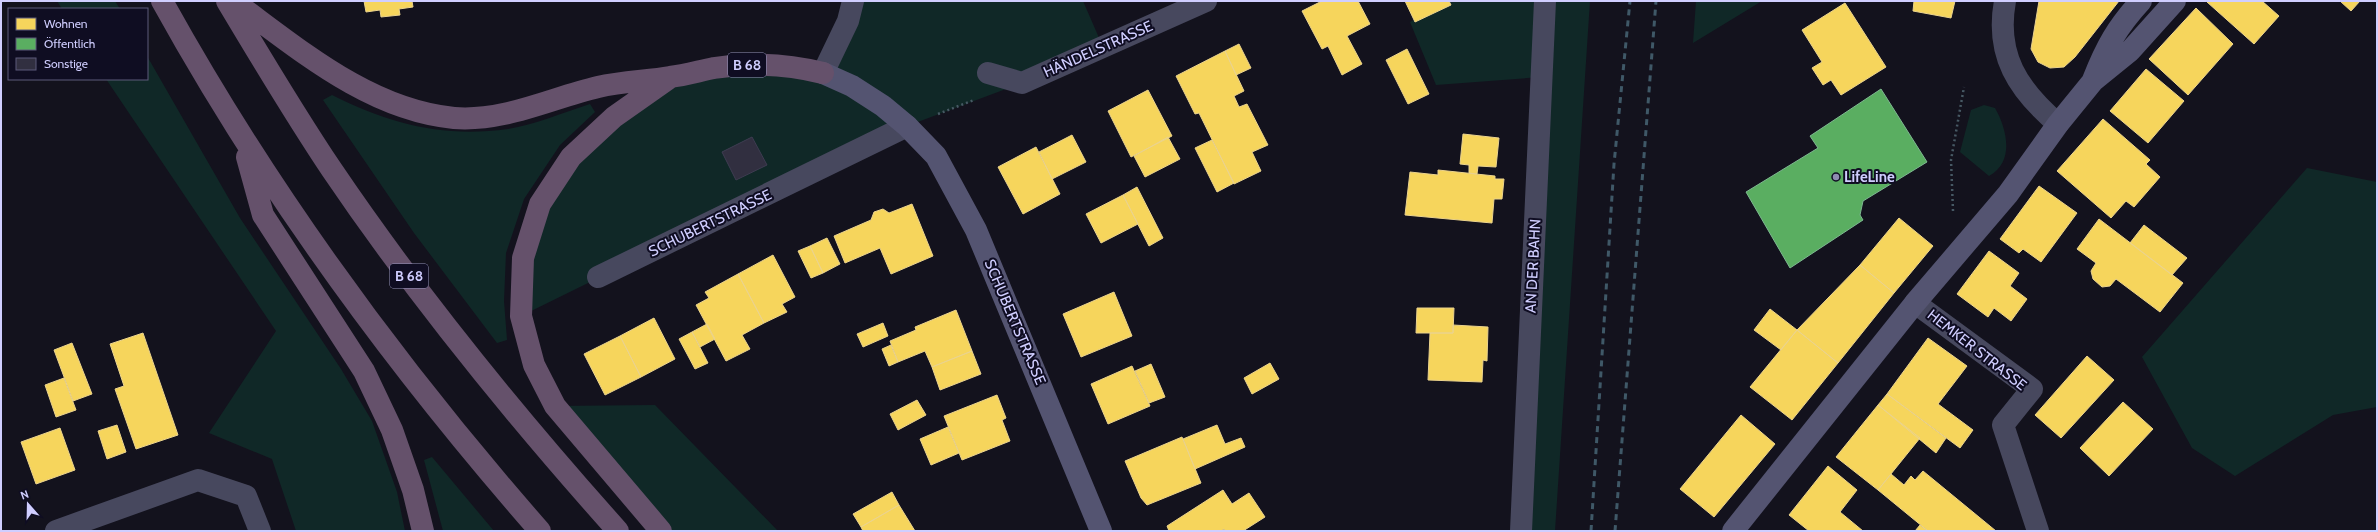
<svg xmlns="http://www.w3.org/2000/svg" width="2378" height="532" font-family="Cabin,sans-serif">
	<style>
		.green { fill: #102827 }
		.homes { fill: #f6d55c; stroke: #ebd38d }
		.public { fill: #5aae61; stroke: #7db890 }
		.building { fill: #312f40; stroke: #3e3c51 }
		.lines { fill: none; stroke-linecap: round; stroke-linejoin: round }
		.path { stroke: #475964; stroke-width: 2.5; stroke-dasharray: 2 3; stroke-linecap: butt }
		.street { stroke: #47485e; stroke-width: 22 }
		.secondary { stroke: #545471; stroke-width: 22 }
		.highway { stroke: #65516b; stroke-width: 22 }
		.rail { stroke: #3f5867; stroke-width: 3; stroke-dasharray: 6 5; stroke-linecap: butt }
		.poi-dot { fill: #8e8cb0; stroke: #0f0d22; stroke-width: 1.5 }
		.labels { text-anchor: middle; stroke-width: 4; stroke-linejoin: round; paint-order: stroke }
		.shield { fill: #0f0d22; stroke: #9694bd; stroke-width: 1 }
		.shield-label { font-size: 14px; font-weight: bold; fill: #d0ceff }
		.street-label { font-size: 15px; fill: #d0ceff; stroke: #0f0d22 }
		.poi-label { font-size: 15px; font-weight: bold; fill: #d0ceff; stroke: #0f0d22; text-anchor: start }
	</style>
	<rect width="100%" height="100%" fill="#13121d"/>
	<path class="green" d="M57,1H115L120,9H62Z
		M853,1H1083L1103,47L1022,83L907,126L521,316L523,258L571,157L671,77L823,73Z
		M1451,1H1590L1555,531H1521L1541,77L1436,85L1410,22Z
		M1696,1H1762L1693,43Z
		M147,56L240,218L341,369L372,421L397,492L405,531H296L272,459L209,433L276,331L106,79H147Z
		M332,95C390,124 443,138 508,129C534,125 565,112 590,104L595,112L560,145L524,199L506,253L504,301L507,340L497,343L414,233L323,100Z
		M1984,105L1995,108C2007,129 2015,162 1989,176L1960,152L1971,110Z
		M2307,168L2377,182V407L2333,415L2235,476L2192,448L2142,357Z
		M655,405L778,531H661L555,406Z
		M432,457L494,531H443L424,460Z"/>
	<path class="homes" d="M364,1H412L413,7L399,9L400,15L381,17L380,10L366,12Z
		M1322,1H1358L1370,24L1347,36L1362,64L1342,75L1328,46L1322,49L1302,11Z
		M1405,1H1449L1451,5L1415,22Z
		M1914,1H1955L1951,18L1913,11Z
		M2039,1H2119L2075,57L2064,67L2050,68L2038,62L2031,49Z
		M2208,1H2262L2279,16L2254,44L2207,2Z
		M2340,1H2360L2351,11Z
		M1845,3L1886,67L1841,95L1831,80L1823,85L1812,68L1822,62L1802,30Z
		M2196,8L2233,44L2188,95L2149,59Z
		M1239,44L1251,68L1236,75L1225,51Z
		M1407,49L1429,94L1408,104L1386,60Z
		M1225,51L1244,91L1234,96L1239,107L1247,104L1268,145L1252,152L1261,171L1234,184L1199,113L1195,114L1176,76Z
		M2146,69L2184,101L2148,143L2110,111Z
		M1148,90L1172,136L1131,157L1108,111Z
		M2103,119L2150,160L2146,164L2160,177L2134,207L2126,201L2111,218L2057,171Z
		M1463,134L1499,138L1496,167L1478,166L1477,174L1469,173V165L1460,164Z
		M1072,135L1086,162L1052,179L1039,152Z
		M1168,137L1180,159L1145,177L1134,156Z
		M1212,140L1234,183L1217,192L1195,148Z
		M1036,147L1060,194L1023,214L998,167Z
		M1438,170L1495,176V179H1504L1502,199H1494L1492,223L1405,215L1410,172L1438,175Z
		M2039,186L2077,213L2041,262L2023,249L2019,253L2000,239Z
		M1137,187L1163,238L1149,246L1123,195Z
		M1123,195L1138,224L1101,243L1086,214Z
		M912,204L933,256L891,274L880,248L845,263L834,236L871,220L874,212L883,209L889,213Z
		M1899,218L1933,246L1894,293L1860,265Z
		M2099,219L2183,283L2160,312L2116,279L2110,286L2102,287L2093,279L2091,271L2096,263L2077,249Z
		M2144,225L2187,258L2172,275L2130,243Z
		M827,238L840,264L823,273L810,246Z
		M810,246L823,273L811,278L798,251Z
		M1989,251L2019,273L2010,286L2027,299L2011,321L1994,308L1988,317L1957,294Z
		M773,255L795,297L782,304L787,312L764,323L738,274Z
		M1860,265L1894,293L1838,363L1797,330Z
		M738,274L764,323L742,335L750,349L726,361L696,305L709,298L705,292Z
		M1114,292L1132,336L1081,357L1063,314Z
		M1417,308H1454L1453,333H1416Z
		M1770,309L1797,330L1781,350L1754,330Z
		M956,310L972,351L932,367L925,351L898,362L890,341L916,330L915,327Z
		M654,318L675,359L641,377L620,336Z
		M883,323L888,336L863,347L857,334Z
		M707,324L715,339L700,347L692,332Z
		M1453,325L1488,327L1487,361L1483,360L1482,382L1428,380L1430,333H1453Z
		M1797,330L1838,363L1792,420L1750,387Z
		M692,332L708,363L695,369L679,339Z
		M143,333L178,435L136,449L115,389L124,386L110,344Z
		M620,336L641,377L605,395L584,354Z
		M1928,338L1967,366L1938,404L1973,430L1960,448L1887,394Z
		M72,343L92,394L73,401L54,350Z
		M891,345L898,362L889,366L882,349Z
		M972,351L981,374L940,390L932,367Z
		M2087,356L2114,380L2061,438L2035,415Z
		M1270,363L1279,379L1252,394L1244,378Z
		M1151,364L1165,397L1149,403L1135,371Z
		M1132,366L1150,406L1108,424L1091,384Z
		M64,378L76,410L56,417L45,385Z
		M1887,394L1946,438L1936,453L1878,405Z
		M997,395L1006,418L1002,420L1010,441L962,460L944,416Z
		M917,400L926,415L898,430L890,414Z
		M2123,402L2153,429L2109,476L2080,448Z
		M1878,405L1920,438L1878,490L1836,457Z
		M1741,415L1775,444L1714,517L1680,489Z
		M117,425L126,452L107,459L98,431Z
		M1217,425L1225,444L1241,438L1245,447L1195,469L1183,439Z
		M948,427L959,453L931,465L920,439Z
		M60,428L75,470L36,484L21,442Z
		M1182,437L1201,483L1147,505L1141,498L1125,461Z
		M1828,466L1857,490L1840,512L1863,531H1809L1789,515Z
		M1923,471L1996,531H1928L1878,490L1891,474L1904,485L1911,476L1915,480Z
		M1223,490L1232,504L1249,493L1265,517L1243,531H1225L1224,529L1221,531H1169L1167,526Z
		M892,492L899,505L861,527L853,514Z
		M899,505L915,531H863L861,527Z
		M1920,525L1928,531H1915Z"/>
	<path class="public" d="M1881,89L1927,162L1863,201L1860,215L1863,220L1790,268L1746,192L1818,148L1810,136Z"/>
	<path class="building" d="M752,137L767,165L736,180L722,152Z"/>
	<g class="lines">
		<path class="path" d="M938,114L974,100
			M1953,211L1951,160L1964,87"/>
		<path class="street" d="M2005,1C1995,55 2018,90 2058,124
			M823,73L848,21L853,1
			M988,73L1022,83L1206,1
			M598,277L907,126
			M1915,303L2032,389L2003,425L2038,531
			M56,531L198,480L246,496L260,531
			M1521,531L1545,1"/>
		<path class="secondary" d="M823,73L852,86L883,106L907,126L936,156L976,230L1101,531
			M2093,80C2106,47 2117,27 2141,1
			M1733,531L1915,303L2008,194L2058,124L2093,81L2130,51L2175,1"/>
		<path class="highway" d="M162,1C267,191 397,368 540,531
			M227,1C261,58 295,115 332,170C418,297 516,417 618,531
			M233,1C299,49 369,110 454,118C504,122 551,98 598,87C622,81 647,81 670,77C685,75 699,71 714,68C752,62 786,64 823,73
			M247,157L263,215L364,371L392,430L413,490L423,531
			M661,531L555,406L534,365L521,316L523,258L540,204L571,157L614,117L668,79"/>
		<path class="rail" d="M1591,531L1614,164L1630,1
			M1615,531L1656,1"/>
	</g>
	<circle class="poi-dot" cx="1836" cy="177" r="4"/>
	<g class="labels">
		<g class="shield">
			<rect x="728" y="53" width="38" height="24" rx="3"/>
			<rect x="390" y="264" width="38" height="24" rx="3"/>
		</g>
		<g class="shield-label">
			<text x="747" y="70">B 68</text>
			<text x="409" y="281">B 68</text>
		</g>
		<g class="street-label">
			<text transform="translate(1098 49) rotate(-24)" y="5">HÄNDELSTRASSE</text>
			<text transform="translate(710 223) rotate(-26)" y="5">SCHUBERTSTRASSE</text>
			<text transform="translate(1533 266) rotate(-87)" y="5">AN DER BAHN</text>
			<text transform="translate(1015 322) rotate(67)" y="5">SCHUBERTSTRASSE</text>
			<text transform="translate(1977 350) rotate(38)" y="5">HEMKER STRASSE</text>
		</g>
		<g class="poi-label">
			<text x="1844" y="182">LifeLine</text>
		</g>
	</g>
	<rect width="2378" height="532" fill="none" stroke="#d0ceff" stroke-width="4"/>
	<rect x="8" y="8" width="140" height="72" fill="#0f0d22" stroke="#5c5a7a"/>
	<rect x="16" y="18" width="20" height="12" fill="#f6d55c" stroke="#5c5a7a"/>
	<text x="44" y="28" font-size="12" fill="#d0ceff">Wohnen</text>
	<rect x="16" y="38" width="20" height="12" fill="#5aae61" stroke="#5c5a7a"/>
	<text x="44" y="48" font-size="12" fill="#d0ceff">Öffentlich</text>
	<rect x="16" y="58" width="20" height="12" fill="#312f40" stroke="#5c5a7a"/>
	<text x="44" y="68" font-size="12" fill="#d0ceff">Sonstige</text>
	<g transform="translate(28 504) rotate(340)" stroke="#0f0d22" stroke-width="3" paint-order="stroke">
	<path d="M0-3L7 15L0 10L-7 15Z" fill="#d0ceff"/>
	<text y="-6" font-size="11" font-weight="bold" text-anchor="middle" fill="#d0ceff">N</text>
	</g>
</svg>
